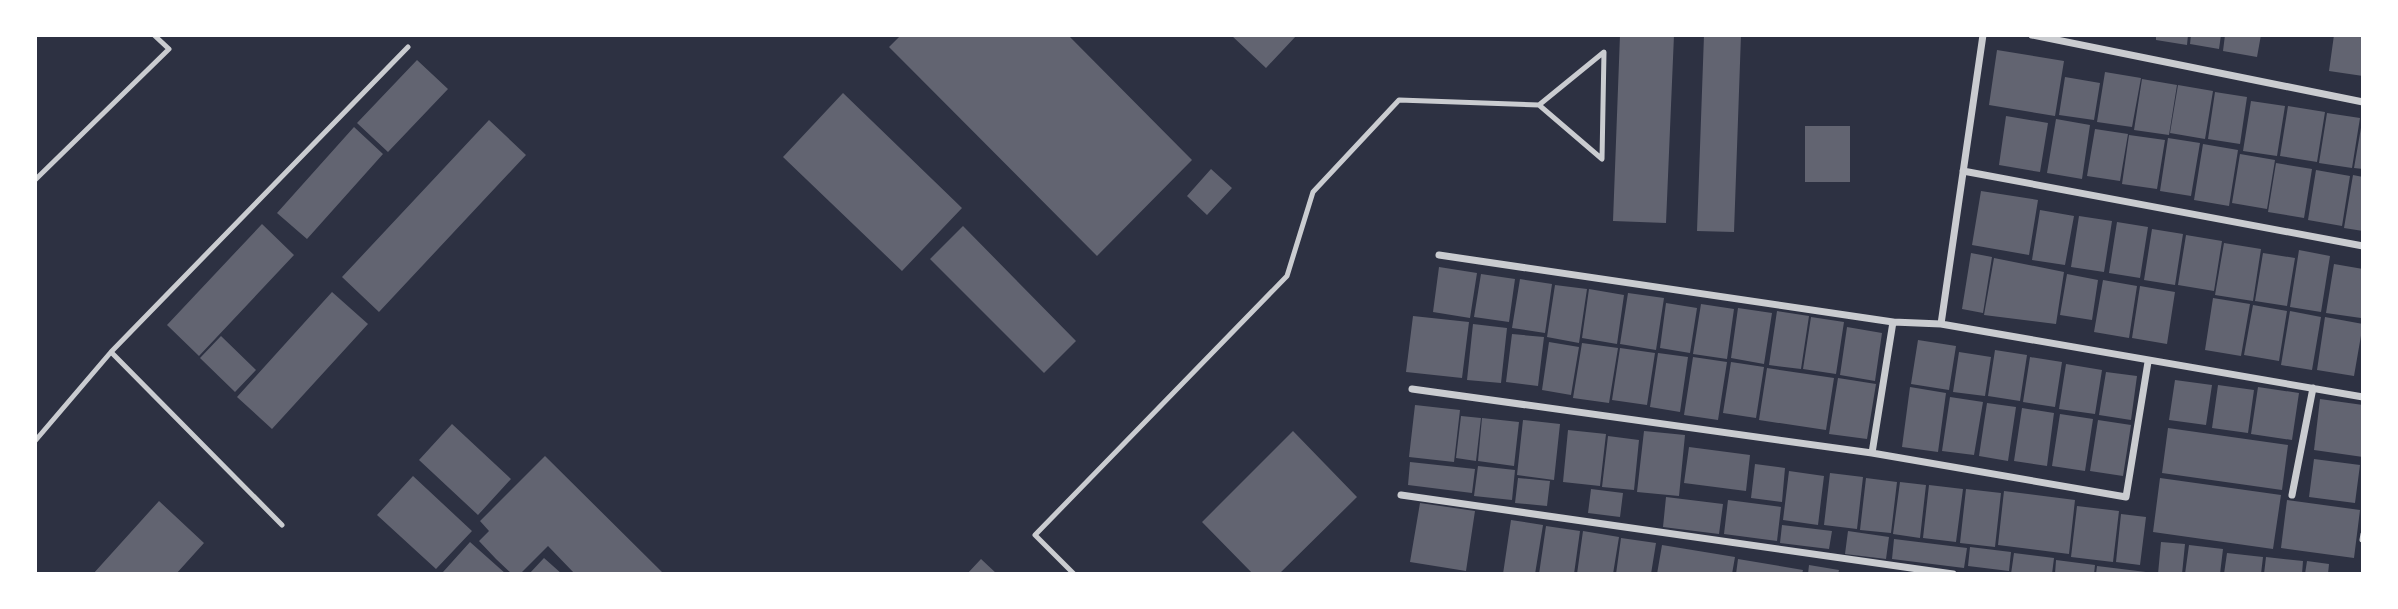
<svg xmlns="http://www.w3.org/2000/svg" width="2398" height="609" font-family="Overpass,sans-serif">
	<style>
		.building { fill: #626471 }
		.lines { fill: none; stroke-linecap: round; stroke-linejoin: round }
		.service { stroke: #caccd0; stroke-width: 5 }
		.minor { stroke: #caccd0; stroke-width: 7 }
	</style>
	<rect width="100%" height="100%" fill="#2d3142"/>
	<path class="building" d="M901,35H1068L1192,160L1097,256L889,47Z
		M1231,35H1297L1266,68Z
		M1620,35H1674L1666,223L1613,221Z
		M1704,35H1741L1734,232L1697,231Z
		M2156,35H2188L2187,45L2156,40Z
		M2191,35H2221L2219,49L2190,44Z
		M2225,35H2261L2257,57L2223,51Z
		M2334,35H2363V76L2329,71Z
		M1997,50L2064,61L2055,116L1989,105Z
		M417,60L448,89L388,152L357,123Z
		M2105,72L2141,78L2132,127L2097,122Z
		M2065,77L2100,83L2094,120L2059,115Z
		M2142,79L2177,85L2169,135L2134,130Z
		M2178,85L2213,91L2205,139L2170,133Z
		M2215,92L2247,97L2240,144L2208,139Z
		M843,93L962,208L902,271L783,157Z
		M2251,101L2285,106L2277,156L2243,151Z
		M2288,106L2325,112L2317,162L2280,156Z
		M2327,113L2360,118L2352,168L2319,163Z
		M2006,116L2048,123L2040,172L1999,165Z
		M2056,119L2090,125L2082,179L2047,173Z
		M489,120L526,155L379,312L342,277Z
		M2362,122H2363V169L2354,168Z
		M1805,126H1850V182H1805Z
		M354,127L383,154L307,239L277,213Z
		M2095,129L2128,134L2120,181L2087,176Z
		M2129,135L2165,140L2157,189L2122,184Z
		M2168,138L2200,143L2191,196L2160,191Z
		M2203,144L2238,150L2229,206L2194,200Z
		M2240,154L2275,160L2267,209L2232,203Z
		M2276,163L2312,169L2304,218L2268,212Z
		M1211,169L1232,188L1207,215L1187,196Z
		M2316,170L2350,176L2342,226L2308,220Z
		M2353,175L2363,177V231L2344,228Z
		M1981,191L2038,200L2029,255L1972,245Z
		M2040,210L2074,216L2065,265L2032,260Z
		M2079,216L2112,221L2104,272L2071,267Z
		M2117,222L2148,227L2140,278L2109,273Z
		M262,224L294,255L199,356L167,325Z
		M963,226L1076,341L1044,373L930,259Z
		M2152,229L2183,234L2175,285L2144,280Z
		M2186,235L2222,241L2214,291L2178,285Z
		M2224,243L2261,249L2253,301L2215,295Z
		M2299,250L2330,256L2321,312L2290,307Z
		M1971,253L1992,257L1983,313L1962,309Z
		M2263,253L2295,258L2287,306L2255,301Z
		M1994,258L2064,272L2056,324L1984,315Z
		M2334,264L2363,269L2361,318L2326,313Z
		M1439,267L1477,273L1470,318L1433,312Z
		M1481,274L1515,279L1509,322L1474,317Z
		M2067,274L2098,280L2092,320L2060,315Z
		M1520,279L1552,284L1545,333L1512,328Z
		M2103,280L2137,286L2129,338L2094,332Z
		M1555,285L1587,289L1579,343L1547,337Z
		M2140,286L2175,292L2167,344L2132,338Z
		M1589,289L1624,295L1617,344L1582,338Z
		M332,292L368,324L272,429L237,397Z
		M1628,293L1664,298L1656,350L1620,344Z
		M2213,298L2250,304L2241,356L2205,350Z
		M1666,303L1697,308L1690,353L1660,348Z
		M1701,304L1734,309L1727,359L1693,354Z
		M2253,305L2287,311L2279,361L2244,355Z
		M1738,308L1772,313L1764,364L1731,358Z
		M1777,311L1809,316L1801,369L1769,365Z
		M2290,311L2321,317L2312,370L2281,365Z
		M1413,316L1469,322L1462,378L1406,372Z
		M1811,317L1844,322L1836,374L1803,369Z
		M2325,317L2363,324L2354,376L2317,370Z
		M1473,324L1507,328L1501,383L1467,380Z
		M1847,327L1882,333L1875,381L1840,375Z
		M1512,334L1544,337L1538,386L1506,382Z
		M221,336L256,370L235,392L200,358Z
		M1918,340L1956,346L1949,390L1911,384Z
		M1549,342L1579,347L1571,395L1542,390Z
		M1582,343L1618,348L1609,403L1573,398Z
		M1620,348L1655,353L1647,405L1612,400Z
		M1995,350L2027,355L2020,401L1988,396Z
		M1959,352L1991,357L1985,396L1953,392Z
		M1658,353L1688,357L1680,412L1650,407Z
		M1693,357L1727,362L1718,420L1684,415Z
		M2030,357L2062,362L2055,407L2023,402Z
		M1731,362L1764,367L1756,418L1723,413Z
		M2066,364L2102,370L2095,414L2059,409Z
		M1767,368L1834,378L1826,430L1759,420Z
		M2106,372L2137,376L2131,420L2099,415Z
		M1838,378L1876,384L1867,439L1829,434Z
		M2175,380L2212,385L2206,425L2169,420Z
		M2218,385L2254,390L2248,433L2212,428Z
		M1910,387L1946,393L1938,452L1902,447Z
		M2258,387L2299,393L2292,440L2251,434Z
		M1950,397L1983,402L1974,455L1942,451Z
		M2320,399L2363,405V457L2314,450Z
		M1987,403L2016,407L2008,461L1979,456Z
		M1415,405L1460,410L1454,462L1409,457Z
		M2022,408L2054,413L2047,466L2014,461Z
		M2060,414L2093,419L2085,471L2052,466Z
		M1461,416L1481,418L1476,461L1456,458Z
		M1482,418L1519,422L1514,466L1478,461Z
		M1523,420L1560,424L1554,480L1517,475Z
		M2098,420L2131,425L2123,476L2090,471Z
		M452,424L511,479L478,515L419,460Z
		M2168,428L2288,445L2282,490L2162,473Z
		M1568,430L1606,434L1600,486L1563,482Z
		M1293,431L1357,497L1279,574H1253L1202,522Z
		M1644,431L1685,435L1679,496L1637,492Z
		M1608,436L1639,440L1634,490L1602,487Z
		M1689,447L1750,455L1746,491L1684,483Z
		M545,456L664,574H575L548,546L520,574H512L496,559L479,541L489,531L480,521Z
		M2314,459L2360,465L2355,503L2309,497Z
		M1410,462L1475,469L1472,493L1408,485Z
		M1755,464L1785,468L1782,502L1751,498Z
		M1478,466L1515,470L1512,500L1474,496Z
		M1789,471L1824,476L1818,525L1783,520Z
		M1830,473L1863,477L1857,529L1824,525Z
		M413,476L472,531L436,569L377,515Z
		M1518,478L1550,481L1547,506L1515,503Z
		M1866,478L1897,482L1891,533L1860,530Z
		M2160,478L2281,495L2273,549L2153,532Z
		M1900,482L1926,485L1920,538L1893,534Z
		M1929,485L1963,489L1956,542L1923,538Z
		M1591,489L1623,493L1620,517L1588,513Z
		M1966,489L2001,493L1995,547L1960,543Z
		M2004,491L2075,500L2069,554L1998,545Z
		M1666,497L1723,504L1719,534L1663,527Z
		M1728,500L1781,507L1777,541L1724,534Z
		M2287,500L2360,510L2354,558L2281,548Z
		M159,501L204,543L176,574H93Z
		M1420,503L1475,511L1466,571L1410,562Z
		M2077,506L2119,511L2113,562L2071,557Z
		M2121,514L2146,517L2140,565L2116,562Z
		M1511,520L1543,525L1535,574H1503Z
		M1782,525L1832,531L1829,549L1780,543Z
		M1546,526L1580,531L1574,574H1539Z
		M1583,531L1619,537L1613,574H1577Z
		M1848,531L1889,537L1886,559L1845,554Z
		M1621,538L1656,543L1651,574H1616Z
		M1894,539L1967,548L1964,568L1892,559Z
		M470,542L506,574H445L443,572Z
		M2161,542L2185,544L2182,574H2158Z
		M1662,545L1735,557L1732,574H1657Z
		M2189,545L2223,549L2220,574H2185Z
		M1970,547L2011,552L2009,571L1968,566Z
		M2014,553L2054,558L2052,574H2011Z
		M2227,553L2263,557L2261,574H2224Z
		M2266,557L2303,561L2302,574H2264Z
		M544,558L562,574H529Z
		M981,559L997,574H967Z
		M1738,559L1803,570L1802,574H1736Z
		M2056,560L2095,565L2094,574H2055Z
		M2307,561L2329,564L2328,574H2305Z
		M1809,565L1839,570L1838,574H1808Z
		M2097,566L2146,572V574H2096Z"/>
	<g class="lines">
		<path class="service" d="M35,180L169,49L154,35
			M111,352L282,525
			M35,441L111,352L408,47
			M2362,540L2363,534
			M1074,574L1035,535L1287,276L1313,192L1399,100L1539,105L1602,159L1604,52L1539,105"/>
		<path class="minor" d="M2032,35L2363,102
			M1963,171L2363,246
			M1439,255L1893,322L1941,324L2363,397
			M1941,324L1983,35
			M1412,389L1872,453L1893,322
			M1872,453L2126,497L2148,362
			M1401,495L1953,574
			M2292,495L2313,388"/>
	</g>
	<rect width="2398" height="609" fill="none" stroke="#ffffff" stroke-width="74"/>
</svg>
